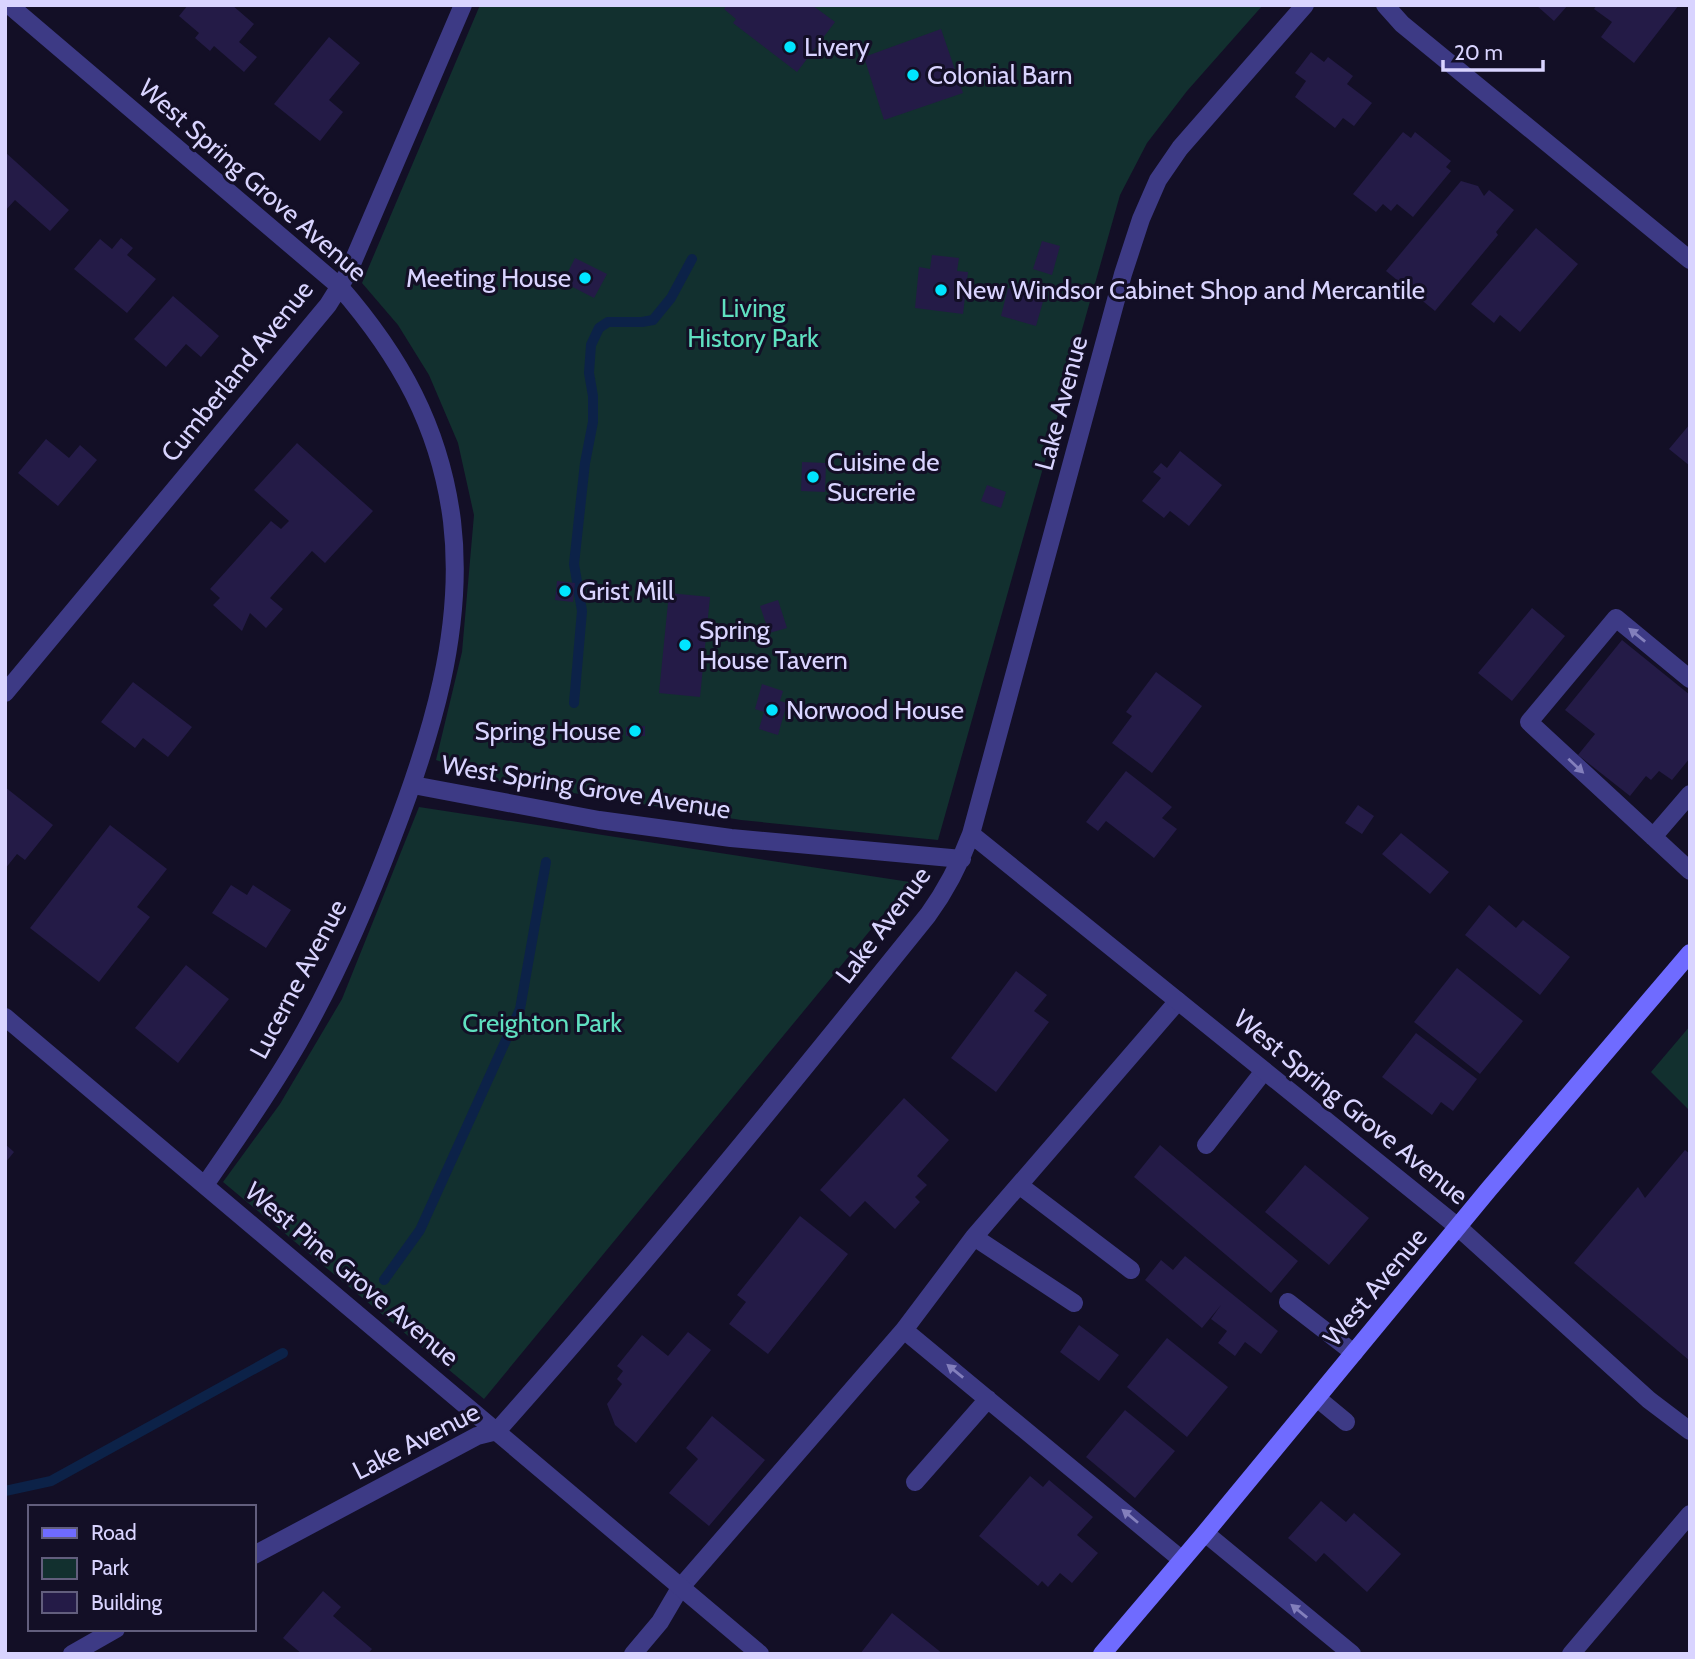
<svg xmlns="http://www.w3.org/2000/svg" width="1695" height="1659" font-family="Cabin,sans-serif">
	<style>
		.green { fill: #12302f }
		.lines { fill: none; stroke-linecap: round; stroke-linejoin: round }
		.stream { stroke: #0c2248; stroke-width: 10 }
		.building { fill: #241b47 }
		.lane { stroke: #3d3a85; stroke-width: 18 }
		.street { stroke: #3d3a85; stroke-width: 18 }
		.secondary { stroke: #6f6bff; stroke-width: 18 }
		.oneway { fill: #837fbc }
		.poi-dot { fill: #00e5ff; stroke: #130f26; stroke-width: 2.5 }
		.labels { text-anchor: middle; stroke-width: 6; stroke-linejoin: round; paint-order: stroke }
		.poi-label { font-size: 26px; fill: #d9d4ff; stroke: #130f26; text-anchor: start }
		.street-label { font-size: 26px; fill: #d9d4ff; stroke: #130f26 }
		.park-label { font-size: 26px; fill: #5fe0c0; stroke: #130f26 }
	</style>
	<rect width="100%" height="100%" fill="#130f26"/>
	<path class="green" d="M480,5H1263L1187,91L1147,143L1120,195L938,840L741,820L493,780L436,760L462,652L474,515L458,443L429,375L398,325L362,283Z
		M419,807L910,882L484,1399L223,1182L280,1104L342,999Z
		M1690,1026V1111L1651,1072Z"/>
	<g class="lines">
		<path class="stream" d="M574,703L582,611L574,564L585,463L593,422V396L589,373L591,345L599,328L608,322H642L653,320L671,298L692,259
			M384,1280L420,1230L520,1009L546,862
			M5,1491L51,1481L283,1353"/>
	</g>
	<path class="building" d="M188,5H232L254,24L239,42L257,57L244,72L214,46L210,51L195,38L199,33L179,16Z
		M727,5H812L835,22L797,72L733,23L736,19L724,9Z
		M1536,5H1568L1554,21Z
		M1597,5H1679L1634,63L1601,37L1612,22L1594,9Z
		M941,29L963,93L884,120L864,57Z
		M329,37L360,63L329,100L343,112L320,141L274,104Z
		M1311,52L1324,62L1328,57L1353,76L1347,84L1372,103L1354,126L1343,118L1335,128L1295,97L1306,81L1295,73Z
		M1403,132L1411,138L1415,132L1451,161L1446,167L1451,171L1413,217L1397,204L1391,211L1383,204L1376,212L1353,194Z
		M5,152L69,210L50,231L15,200L5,211Z
		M1461,181L1478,186L1484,196L1489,190L1514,210L1496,232L1498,235L1435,311L1386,271Z
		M1536,228L1578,264L1520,332L1500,315L1494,323L1471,304Z
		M121,238L133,248L127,255L156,279L127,313L74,269L100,239L112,249Z
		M1042,241L1060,246L1052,275L1033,269Z
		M932,255L959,258L957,271L968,272L963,314L915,308L919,267L930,269Z
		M575,258L607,274L594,298L563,282Z
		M1008,288L1044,298L1036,326L1001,316Z
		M173,296L219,336L201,357L186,344L166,367L134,339Z
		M1690,424V466L1669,449Z
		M46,439L69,458L80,445L97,460L58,506L18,473Z
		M297,443L373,511L325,563L312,551L270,598L283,609L266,628L250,613L242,631L213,605L220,598L210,589L271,521L281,529L289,521L254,490Z
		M1180,451L1222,485L1189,526L1170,511L1164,518L1142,501L1161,478L1153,472L1161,463L1167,468Z
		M802,462L826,463L825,492L801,491Z
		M987,485L1006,492L1001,508L981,501Z
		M557,581L575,583L573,602L555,600Z
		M669,593L710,597L700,697L659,693Z
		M778,600L787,628L769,633L760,606Z
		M1532,608L1565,636L1512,701L1478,673Z
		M1622,640L1690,695V758L1672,780L1659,771L1651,780L1646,776L1630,796L1578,755L1595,734L1565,710Z
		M1156,672L1202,706L1152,773L1112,743L1132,716L1126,712Z
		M133,682L192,727L168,757L143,738L135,748L101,722Z
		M762,684L783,691L780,701L787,703L778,735L759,729L764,712L755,709Z
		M645,726V736H626V727Z
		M1126,771L1172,807L1162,818L1177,829L1154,858L1106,821L1098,831L1086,822Z
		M5,787L53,825L25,860L17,854L5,869Z
		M1358,805L1374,816L1362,834L1345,823Z
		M110,825L167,869L137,907L150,917L99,982L30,928Z
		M1401,833L1449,872L1430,894L1382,854Z
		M231,885L247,895L253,885L291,910L266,948L212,913Z
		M1489,905L1516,928L1523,920L1570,957L1540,995L1465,935Z
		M186,965L229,999L178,1063L135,1028Z
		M1457,968L1523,1021L1480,1074L1414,1022Z
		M1016,971L1047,995L1034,1011L1049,1022L996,1092L951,1058Z
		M1416,1033L1477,1079L1453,1111L1441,1102L1432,1115L1382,1077Z
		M904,1098L949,1140L917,1176L927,1185L915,1197L920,1202L895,1229L865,1201L850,1217L820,1190Z
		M5,1144L14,1152L5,1163Z
		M1160,1145L1298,1261L1271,1293L1134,1177Z
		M1685,1150L1690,1154V1361L1574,1263L1638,1187L1645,1198Z
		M1305,1165L1369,1218L1329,1265L1265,1212Z
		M800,1216L848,1254L768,1354L729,1324L746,1302L737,1295Z
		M1185,1256L1278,1331L1261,1354L1245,1342L1235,1356L1218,1343L1227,1331L1211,1319L1221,1305L1202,1328L1145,1280L1161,1260L1173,1270Z
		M1079,1325L1119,1355L1099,1381L1060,1352Z
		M688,1332L711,1350L636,1443L615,1425L607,1404L622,1384L617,1379L623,1371L617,1366L642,1335L668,1356Z
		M1167,1338L1228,1387L1187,1437L1127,1387Z
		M1125,1410L1175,1451L1135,1498L1086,1457Z
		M712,1416L765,1460L709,1526L669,1493L698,1459L686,1448Z
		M1030,1476L1043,1487L1049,1480L1093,1517L1077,1535L1098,1553L1072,1583L1060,1573L1048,1587L1042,1581L1038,1586L979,1536Z
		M1321,1501L1346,1522L1354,1513L1401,1554L1367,1592L1324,1553L1316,1562L1288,1538Z
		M323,1591L341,1607L333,1616L372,1649L368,1654H302L283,1638Z
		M892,1613L943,1654H860Z"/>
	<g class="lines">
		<path class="lane" d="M1690,679L1616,618L1529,722L1690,871
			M1653,837L1690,794
			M1206,1145L1264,1071
			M1019,1185L1131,1270
			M974,1237L1074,1303
			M1288,1302L1354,1353
			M904,1330L1182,1560
			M1317,1398L1346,1422
			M915,1482L988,1399
			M1205,1533L1352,1654
			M633,1654L660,1622L680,1588L904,1330L974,1237L1178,1001
			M1571,1654L1690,1514"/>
		<path class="street" d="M9,5L339,286C400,356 440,427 452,521C465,629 431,737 393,836C366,908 336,977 298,1043C270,1092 237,1138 205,1185
			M1385,5L1402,24L1690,260
			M5,693L328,305L348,273L463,5
			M413,785L599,820L731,838L962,859
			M971,834L1458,1227L1649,1400L1690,1431
			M5,1017L760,1654
			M254,1555L477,1436L497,1431C646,1264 787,1090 928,915C947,889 960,863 971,834L1123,274L1141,219L1158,180L1180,148L1305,5
			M72,1654L116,1629"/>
		<path class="secondary" d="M1102,1654L1205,1533L1489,1189L1690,953"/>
	</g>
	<defs><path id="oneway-solid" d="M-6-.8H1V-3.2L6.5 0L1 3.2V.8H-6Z" transform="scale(1.75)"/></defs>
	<g class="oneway">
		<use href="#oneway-solid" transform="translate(1637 635) rotate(-141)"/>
		<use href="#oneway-solid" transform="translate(1576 766) rotate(43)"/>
		<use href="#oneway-solid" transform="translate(955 1371) rotate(-141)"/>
		<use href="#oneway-solid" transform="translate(1130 1516) rotate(-140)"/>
		<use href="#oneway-solid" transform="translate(1299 1611) rotate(-141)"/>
	</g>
	<g class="poi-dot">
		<circle cx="790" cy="47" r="7"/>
		<circle cx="913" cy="75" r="7"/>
		<circle cx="585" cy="278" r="7"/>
		<circle cx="941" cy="290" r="7"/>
		<circle cx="813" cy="477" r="7"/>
		<circle cx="565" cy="591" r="7"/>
		<circle cx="685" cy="645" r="7"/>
		<circle cx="772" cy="710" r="7"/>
		<circle cx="635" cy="731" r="7"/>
	</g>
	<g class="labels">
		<g class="poi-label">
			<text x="804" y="56">Livery</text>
			<text x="927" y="84">Colonial Barn</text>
			<text x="571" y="287" text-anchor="end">Meeting House</text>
			<text x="955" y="299">New Windsor Cabinet Shop and Mercantile</text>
			<text x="827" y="471">Cuisine de<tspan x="827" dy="30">Sucrerie</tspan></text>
			<text x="579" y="600">Grist Mill</text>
			<text x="699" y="639">Spring<tspan x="699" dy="30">House Tavern</tspan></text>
			<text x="786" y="719">Norwood House</text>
			<text x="621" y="740" text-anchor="end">Spring House</text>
		</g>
		<g class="street-label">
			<text transform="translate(253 180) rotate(41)" y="9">West Spring Grove Avenue</text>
			<text transform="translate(237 371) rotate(-51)" y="9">Cumberland Avenue</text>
			<text transform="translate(1061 403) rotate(-75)" y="9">Lake Avenue</text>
			<text transform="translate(586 787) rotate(9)" y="9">West Spring Grove Avenue</text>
			<text transform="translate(883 925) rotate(-53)" y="9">Lake Avenue</text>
			<text transform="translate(298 979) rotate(-62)" y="9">Lucerne Avenue</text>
			<text transform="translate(1351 1107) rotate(39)" y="9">West Spring Grove Avenue</text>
			<text transform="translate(352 1274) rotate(40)" y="9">West Pine Grove Avenue</text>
			<text transform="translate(1375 1287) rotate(-50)" y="9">West Avenue</text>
			<text transform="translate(416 1441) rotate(-27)" y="9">Lake Avenue</text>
		</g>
		<g class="park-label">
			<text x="753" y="317">Living<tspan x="753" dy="30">History Park</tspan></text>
			<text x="542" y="1032">Creighton Park</text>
		</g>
	</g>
	<rect width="1695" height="1659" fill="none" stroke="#d9d4ff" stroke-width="14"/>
	<rect x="28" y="1505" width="228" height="126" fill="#130f26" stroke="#625e7d" stroke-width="2"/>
	<rect x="42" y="1528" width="35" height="10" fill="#6f6bff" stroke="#625e7d" stroke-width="2"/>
	<text x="91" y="1540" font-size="21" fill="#d9d4ff">Road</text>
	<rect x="42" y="1558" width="35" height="21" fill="#12302f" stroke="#625e7d" stroke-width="2"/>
	<text x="91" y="1575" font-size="21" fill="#d9d4ff">Park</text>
	<rect x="42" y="1592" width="35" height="21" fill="#241b47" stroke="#625e7d" stroke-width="2"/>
	<text x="91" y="1610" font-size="21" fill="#d9d4ff">Building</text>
	<path d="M1443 60v10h100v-10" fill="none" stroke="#d9d4ff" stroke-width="3.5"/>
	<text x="1454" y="60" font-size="21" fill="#d9d4ff" stroke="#130f26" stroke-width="5" paint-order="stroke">20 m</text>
</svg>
